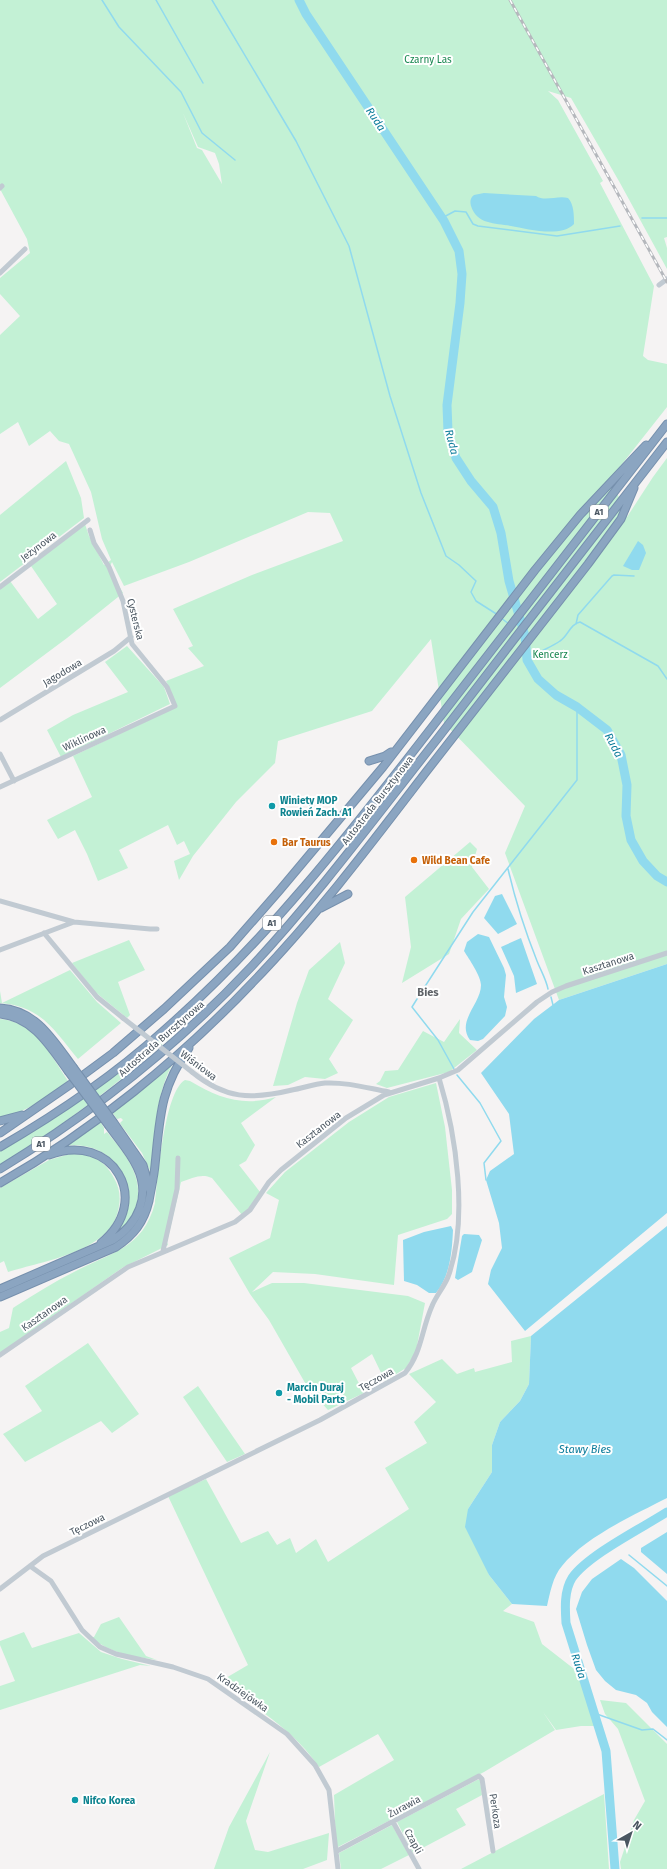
<svg xmlns="http://www.w3.org/2000/svg" width="667" height="1869" font-family="'Fira Sans',sans-serif">
	<style>
		.green { fill: #c3f1d5; fill-rule: evenodd }
		.water { fill: #90daee }
		.lines { fill: none; stroke-linecap: round; stroke-linejoin: round }
		.stream { stroke: #90daee; stroke-width: 1.5 }
		.river { stroke: #90daee; stroke-width: 9 }
		.highway-casing { stroke: #7690ad; stroke-width: 9 }
		.minor { stroke: #c1cad2; stroke-width: 5 }
		.highway { stroke: #8ba5c1; stroke-width: 7 }
		.rail-casing { stroke: #b5b8bd; stroke-width: 3 }
		.rail { stroke: #fff; stroke-width: 1.5; stroke-dasharray: 4.5; stroke-linecap: butt }
		.highway-bridge-casing { stroke: #7690ad; stroke-width: 9; stroke-linecap: butt }
		.minor-bridge { stroke: #c1cad2; stroke-width: 5 }
		.highway-bridge { stroke: #8ba5c1; stroke-width: 7 }
		.culture-dot { fill: #0f9aa8; stroke: #fff; stroke-width: 1.5 }
		.food-dot { fill: #e8710a; stroke: #fff; stroke-width: 1.5 }
		.labels { text-anchor: middle; stroke-width: 4; stroke-linejoin: round; paint-order: stroke }
		.shield { fill: #fff; stroke: #808990; stroke-width: 1 }
		.shield-label { font-size: 9px; font-weight: bold; fill: #4a5661 }
		.park-label { font-size: 10px; fill: #17864f; stroke: #fff }
		.street-label { font-size: 10px; fill: #4a5661; stroke: #fff }
		.culture-label { font-size: 10px; font-weight: bold; fill: #0d838f; stroke: #fff; text-anchor: start }
		.food-label { font-size: 10px; font-weight: bold; fill: #c56008; stroke: #fff; text-anchor: start }
		.water-label { font-size: 11px; font-style: italic; fill: #0c7c9b; stroke: #fff }
		.neighbourhood-label { font-size: 11px; font-weight: bold; fill: #5f6368; stroke: #fff }
	</style>
	<rect width="100%" height="100%" fill="#f5f3f3"/>
	<path class="green" d="M0,0H667V237L664,238L667,248V269L620,183L571,98L548,91L558,100L603,181L600,183L654,286L643,356L648,360L667,364V407L611,478L627,517L653,477L667,458V964L559,1000L505,853L525,806L444,723L431,639L372,711L278,741L275,763L236,802L193,856L179,880L174,861L190,854L184,841L177,845L168,825L119,850L128,868L98,881L87,854L75,830L58,839L47,820L92,797L73,756L174,708L171,691L166,681L204,666L188,648L193,646L173,609L252,575L343,541L330,513L308,512L189,562L124,586L112,562L109,568L123,593L67,638L0,688V589L10,581L38,619L57,604L31,566L85,524L89,536L104,565L111,560L102,539L91,492L69,444L59,441L50,431L29,446L18,422L0,434V335L20,316L0,294V278L30,253L27,239L0,189ZM183,113L198,147L215,153L219,164L222,184L202,150L197,148Z
		M66,461L81,498L84,518L0,582V515Z
		M127,646L164,687L170,704L61,757L47,730L73,715L128,692L105,662Z
		M470,842L477,849L472,867L489,889L461,919L449,954L402,983L411,947L405,897Z
		M129,940L145,970L118,982L130,1015L127,1018L94,991L72,963Z
		M340,942L345,963L328,999L353,1020L329,1059L338,1073L325,1079L305,1077L288,1085L273,1086L297,1003L309,970Z
		M70,970L97,1002L121,1023L78,1059C54,1030 41,1006 0,1003V991L2,1003Z
		M0,1019C34,1021 51,1055 68,1081C47,1096 26,1114 0,1117Z
		M460,1019L459,1033L477,1050L449,1072L387,1088L376,1084L380,1081L385,1071L398,1070L423,1031L444,1042Z
		M169,1032L172,1036C118,1084 61,1127 0,1165V1150C59,1114 117,1078 169,1032Z
		M172,1065C153,1102 157,1133 151,1173L142,1153L121,1125L120,1123L123,1120L121,1118L117,1119L112,1112Z
		M185,1080L190,1081C218,1098 244,1107 276,1097L241,1123L255,1145L246,1161L239,1165L260,1192L251,1206L242,1215L212,1178C202,1173 192,1178 181,1182L167,1242L168,1245L122,1268L0,1353V1332L9,1328L13,1308L16,1306C35,1294 54,1282 74,1272C111,1252 143,1249 155,1203C158,1179 164,1092 185,1080Z
		M436,1083L445,1127L452,1190V1214L447,1219L398,1235L394,1285L315,1274L273,1272L252,1292L272,1283H304L408,1296L425,1303L416,1351L406,1368L385,1381L372,1354L351,1368L364,1393L328,1410L308,1388L269,1320L250,1294L229,1258L270,1238L279,1200L266,1193L285,1172L349,1122L389,1097Z
		M100,1121L104,1128V1134L107,1132C125,1154 145,1177 136,1207C133,1217 126,1226 117,1232C142,1200 127,1158 89,1147C80,1145 72,1145 64,1146Z
		M70,1154C91,1154 104,1159 114,1178C120,1188 121,1199 118,1211C109,1252 43,1261 8,1272L4,1261L0,1263V1188L49,1160Z
		M531,1336L529,1384L520,1401L500,1422L492,1445V1472L468,1509L489,1575L512,1604L503,1611L534,1622L542,1644L578,1672L595,1726H581L556,1730L543,1712L555,1730L484,1772L336,1848L334,1795L394,1760L378,1734L319,1767C294,1730 255,1707 219,1682L248,1665L168,1496L206,1479L241,1543L268,1531L277,1545L290,1538L296,1553L316,1539L328,1562L409,1509L385,1468L427,1443L414,1422L436,1402L409,1374L442,1359L457,1374L474,1368L475,1372L512,1362L511,1341Z
		M88,1343L139,1414L112,1433L101,1421L25,1462L3,1434L42,1411L25,1386Z
		M198,1386L245,1454L227,1462L183,1397Z
		M119,1617L146,1656L157,1660C131,1656 112,1654 90,1637H94L101,1624Z
		M24,1632L32,1648L79,1633L101,1652L122,1659L151,1666L140,1665L0,1710V1686L15,1681L0,1645V1641Z
		M600,1700L626,1703L667,1744V1869H621L620,1862L634,1820L645,1801L618,1729L605,1714Z
		M270,1752L246,1821L255,1850L268,1852L329,1833L327,1860L303,1869H214L229,1827Z
		M477,1780H480L482,1795L456,1809L466,1825L413,1853L397,1822Z
		M604,1794L609,1869H461Z
		M392,1825L409,1855L381,1869H341L339,1853Z"/>
	<path class="water" d="M484,193L536,196C545,202 558,195 568,198C574,204 574,216 574,224C561,238 527,229 511,226C496,223 477,225 471,206C470,202 470,198 474,195Z
		M638,541L643,545L646,553L639,570H632L623,566Z
		M502,894L517,924L498,934L484,918L495,896Z
		M478,934L489,937L504,968L506,975L504,997L507,1007L505,1016L483,1039L478,1041L470,1040C456,1021 481,1004 481,985C481,976 469,959 464,951L467,942Z
		M521,938L537,984L516,993L514,976L501,947Z
		M667,964V1213L525,1331L488,1284L491,1270L502,1248L499,1223L486,1180L490,1171L514,1154L509,1114L481,1073L534,1019L559,1000Z
		M451,1226L453,1230C452,1252 450,1276 436,1293H429L417,1285L404,1281L403,1240L424,1232Z
		M667,1226V1498C634,1515 585,1537 562,1566C553,1576 550,1593 547,1606L512,1604L489,1575L465,1527L468,1509L492,1472V1445L500,1422L520,1401L529,1384L531,1336Z
		M464,1234L479,1235L482,1240L472,1272L458,1280L455,1278L462,1236Z
		M667,1532V1574L641,1552V1548Z
		M621,1559L634,1568L667,1601V1727L652,1712L647,1703L636,1695L616,1690L605,1681L596,1670L587,1645L576,1609L582,1592L592,1579Z"/>
	<g class="lines">
		<path class="stream" d="M102,0L119,27L181,92L202,133L235,160
			M156,0L203,83
			M212,0L296,141L349,246L390,396L421,493L446,556L459,565L476,581L471,592L476,601L498,615
			M442,218L455,211L466,212L473,224L478,226L557,236L620,226
			M642,218H667
			M501,618L509,624
			M576,624L578,615L612,576L614,575L634,576
			M527,660C537,652 550,648 560,641C568,636 570,624 580,622L658,666L667,679
			M508,869C515,899 525,931 537,961C541,971 546,979 548,989
			M424,988L473,912L577,780V707
			M551,997L553,1005
			M417,999L412,1007L438,1040L454,1069
			M457,1075L480,1103L501,1141L484,1163L486,1180
			M629,1555L667,1586
			M594,1713L642,1730L653,1729L667,1740"/>
		<path class="river" d="M299,0L306,14L444,221L459,251L462,274L460,303L447,405L448,432L456,458L471,481L493,507L501,533L509,581L525,636L527,660L538,679L556,695L577,707L607,730L621,755L627,785L626,816L631,840L643,861L657,876L667,882
			M615,1869L606,1751L566,1623C565,1608 564,1591 572,1578C588,1555 642,1528 667,1512"/>
		<g class="highway-casing">
			<path id="highway" d="M369,761L385,756L391,752
				M321,908L348,894
				M0,1008C36,1010 53,1040 73,1067
				M0,1014C33,1017 50,1046 68,1071
				M0,1121L22,1115
				M114,1123L143,1165L150,1190
				M0,1133L71,1084L113,1053L164,1009L230,947L279,891L383,767L535,570L580,515L646,445
				M0,1147C57,1114 113,1076 162,1032C274,935 363,816 453,700C524,608 596,516 667,424
				M49,1155C112,1131 154,1200 101,1243
				M0,1169C92,1113 178,1045 252,966C319,894 377,815 438,738C514,639 590,541 667,442
				M0,1183C92,1131 180,1059 253,982C316,917 371,844 426,772C480,703 534,633 588,564L621,519L634,488
				M0,1289L113,1240C138,1224 151,1196 137,1167C130,1152 118,1139 109,1126
				M0,1297L116,1247C134,1235 144,1222 149,1201C151,1189 154,1177 155,1165C160,1117 160,1088 189,1048"/>
		</g>
		<path class="minor" d="M0,188L2,186
			M0,273L25,249
			M659,285L667,279
			M0,587L88,520
			M0,720L114,651L131,637
			M0,754L14,781
			M0,787L175,706L167,687L132,644L123,601L109,567L94,543L90,530
			M0,901L74,922L150,929H157
			M44,933L97,997L123,1018
			M0,950L74,922
			M192,1072C225,1099 251,1100 292,1090C303,1088 314,1084 325,1083C347,1082 367,1088 389,1092
			M163,1251L177,1189L178,1158
			M0,1355L128,1267L235,1222L250,1210L269,1182L281,1170L346,1118L384,1095L439,1078L458,1070L537,1002L552,992L566,986L667,953
			M30,1566L51,1581L82,1630L100,1647L116,1654L173,1667L208,1679L287,1734L315,1765L329,1790L338,1869
			M0,1589L43,1556L320,1420L405,1373C422,1352 421,1331 432,1306C436,1296 444,1287 448,1277C469,1220 456,1134 439,1078
			M393,1822L419,1869
			M337,1851L479,1776L482,1779L493,1851"/>
		<use href="#highway" class="highway"/>
		<g class="rail-casing">
			<path id="rail" d="M510,0L667,282"/>
		</g>
		<use href="#rail" class="rail"/>
		<g class="highway-bridge-casing">
			<path id="highway-bridge" d="M73,1067L114,1123
				M68,1071L109,1126"/>
		</g>
		<path class="minor-bridge" d="M123,1018L192,1072"/>
		<use href="#highway-bridge" class="highway-bridge"/>
	</g>
	<g class="culture-dot">
		<circle cx="272" cy="806" r="4"/>
		<circle cx="279" cy="1393" r="4"/>
		<circle cx="75" cy="1800" r="4"/>
	</g>
	<g class="food-dot">
		<circle cx="274" cy="842" r="4"/>
		<circle cx="414" cy="860" r="4"/>
	</g>
	<g class="labels">
		<g class="shield">
			<rect x="590" y="505" width="18" height="14" rx="3"/>
			<rect x="263" y="916" width="18" height="14" rx="3"/>
			<rect x="32" y="1137" width="18" height="14" rx="3"/>
		</g>
		<g class="shield-label">
			<text x="599" y="515">A1</text>
			<text x="272" y="926">A1</text>
			<text x="41" y="1147">A1</text>
		</g>
		<g class="park-label">
			<text x="428" y="63">Czarny Las</text>
			<text x="550" y="658">Kencerz</text>
		</g>
		<g class="street-label">
			<text transform="translate(38 546) rotate(-37)" y="4">Jeżynowa</text>
			<text transform="translate(136 619) rotate(76)" y="4">Cysterska</text>
			<text transform="translate(62 672) rotate(-31)" y="4">Jagodowa</text>
			<text transform="translate(84 738) rotate(-25)" y="4">Wiklinowa</text>
			<text transform="translate(377 800) rotate(-52)" y="4">Autostrada Bursztynowa</text>
			<text transform="translate(608 963) rotate(-18)" y="4">Kasztanowa</text>
			<text transform="translate(161 1038) rotate(-41)" y="4">Autostrada Bursztynowa</text>
			<text transform="translate(199 1065) rotate(37)" y="4">Wiśniowa</text>
			<text transform="translate(318 1129) rotate(-38)" y="4">Kasztanowa</text>
			<text transform="translate(44 1313) rotate(-35)" y="4">Kasztanowa</text>
			<text transform="translate(376 1379) rotate(-29)" y="4">Tęczowa</text>
			<text transform="translate(87 1524) rotate(-26)" y="4">Tęczowa</text>
			<text transform="translate(243 1692) rotate(35)" y="4">Kradziejówka</text>
			<text transform="translate(404 1806) rotate(-28)" y="4">Żurawia</text>
			<text transform="translate(496 1811) rotate(82)" y="4">Perkoza</text>
			<text transform="translate(414 1841) rotate(61)" y="4">Czapli</text>
		</g>
		<g class="culture-label">
			<text x="280" y="804">Winiety MOP<tspan x="280" dy="12">Rowień Zach. A1</tspan></text>
			<text x="287" y="1391">Marcin Duraj<tspan x="287" dy="12">- Mobil Parts</tspan></text>
			<text x="83" y="1804">Nifco Korea</text>
		</g>
		<g class="food-label">
			<text x="282" y="846">Bar Taurus</text>
			<text x="422" y="864">Wild Bean Cafe</text>
		</g>
		<g class="water-label">
			<text transform="translate(376 119) rotate(56)" y="4">Ruda</text>
			<text transform="translate(452 442) rotate(76)" y="4">Ruda</text>
			<text transform="translate(614 745) rotate(63)" y="4">Ruda</text>
			<text x="585" y="1453">Stawy Bies</text>
			<text transform="translate(579 1666) rotate(72)" y="4">Ruda</text>
		</g>
		<g class="neighbourhood-label">
			<text x="428" y="996">Bies</text>
		</g>
	</g>
	<g transform="translate(631 1833) rotate(39)" stroke="#ffffff" stroke-width="3" paint-order="stroke">
	<path d="M0-3L7 15L0 10L-7 15Z" fill="#4a5661"/>
	<text y="-6" font-size="11" font-weight="bold" text-anchor="middle" fill="#4a5661">N</text>
	</g>
</svg>
